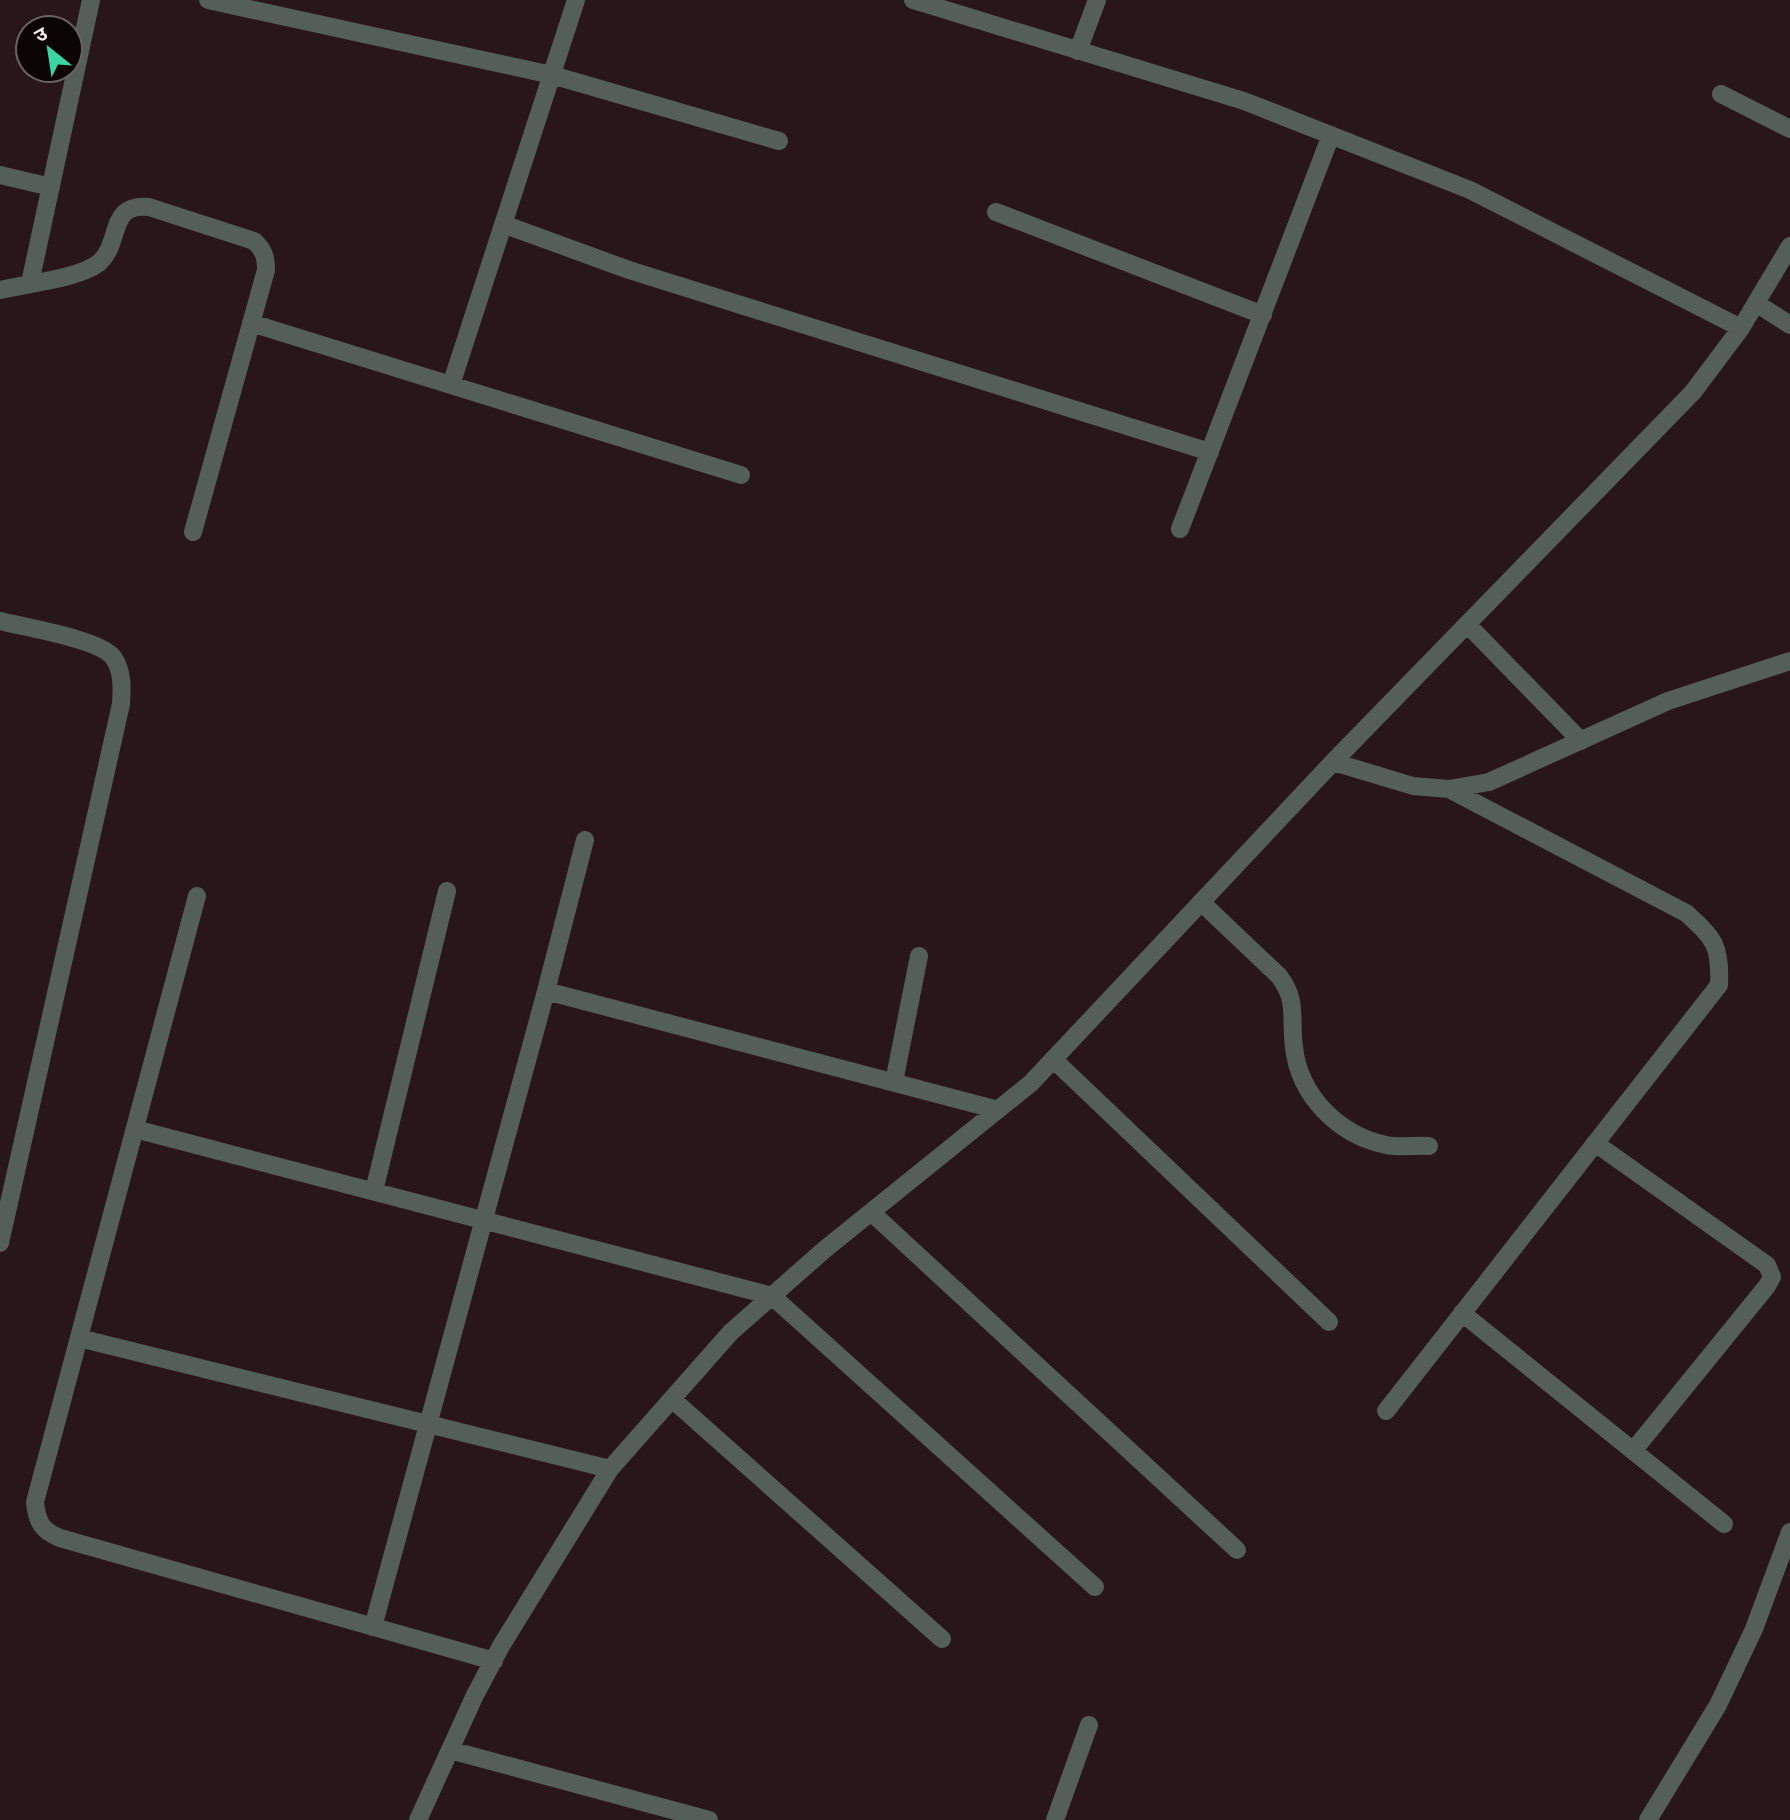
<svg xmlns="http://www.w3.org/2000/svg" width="1790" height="1820" font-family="Commissioner,'Noto Sans Devanagari',sans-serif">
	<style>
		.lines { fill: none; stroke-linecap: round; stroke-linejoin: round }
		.lane { stroke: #555f5a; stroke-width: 18 }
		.street { stroke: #555f5a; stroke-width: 18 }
	</style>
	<rect width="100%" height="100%" fill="#28161a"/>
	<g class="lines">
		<path class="lane" d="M0,621C24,627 99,639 113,657C123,671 122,688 121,704L0,1243
			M1201,902L1279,976C1298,1001 1290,1017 1294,1047C1299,1095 1338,1135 1386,1145C1400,1148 1416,1145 1429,1146"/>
		<path class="street" d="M208,0L552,75L779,141
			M913,0L1244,101L1470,190L1741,328
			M1078,51L1097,0
			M1721,94L1790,129
			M0,175L51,187
			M996,212L1263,315
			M503,224L629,270L1210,452
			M30,283L91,0
			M0,290C25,284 82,278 100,262C122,240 108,203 149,207L254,241C264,250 266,257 266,270L193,532
			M1756,303L1790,325
			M251,323L741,475
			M451,385L576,0
			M1180,529L1331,135
			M1467,624L1581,741
			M1333,762L1413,786L1449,789L1489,782L1668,701L1790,661
			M197,896L35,1502C37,1522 42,1531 60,1538L494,1661
			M546,991L998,1110
			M1053,1059L1329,1322
			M894,1082L919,956
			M135,1129L772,1296L1095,1587
			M1595,1143L1767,1265L1772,1277L1767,1286L1633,1451
			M374,1191L447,891
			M871,1212L1237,1550
			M1462,1313L1724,1524
			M79,1338L610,1469
			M672,1399L942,1639
			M1386,1411L1719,985C1721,946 1714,938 1686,913L1449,789
			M373,1627L546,991L585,840
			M450,1750L709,1820
			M418,1820L475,1695L501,1646L610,1469L731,1332L824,1250L1031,1083L1333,762L1693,392L1741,328L1790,246
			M1055,1820L1089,1725
			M1648,1820L1718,1705L1754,1629L1790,1532"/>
	</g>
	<g transform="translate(49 49) rotate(330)"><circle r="33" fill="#0b0506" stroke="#6b6263" stroke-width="2"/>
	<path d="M0-5L12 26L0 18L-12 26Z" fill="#3bd4a4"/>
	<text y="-10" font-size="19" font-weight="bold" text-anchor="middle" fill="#faedef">उ</text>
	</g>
</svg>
